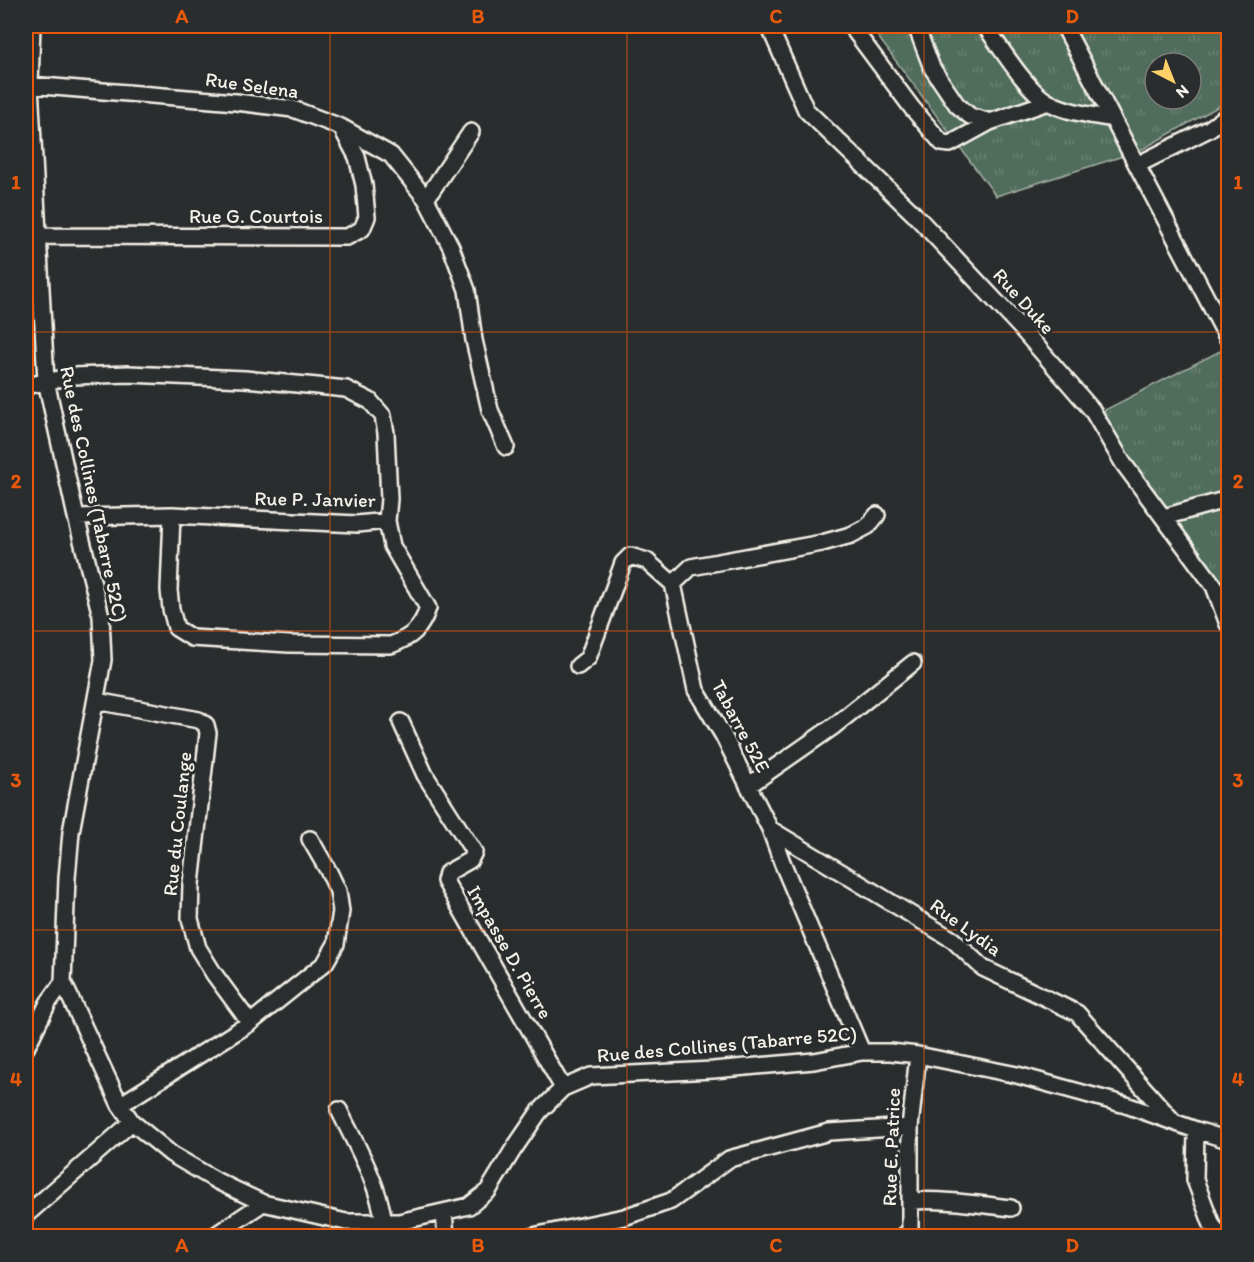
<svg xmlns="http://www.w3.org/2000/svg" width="1254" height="1262" font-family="Itim,sans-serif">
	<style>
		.grass { fill: url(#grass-tufts); stroke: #a2aea2; stroke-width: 1.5; fill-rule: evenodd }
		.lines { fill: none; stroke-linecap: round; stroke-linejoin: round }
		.minor-casing { stroke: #f4f1e8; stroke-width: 20 }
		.minor { stroke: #2a2d2e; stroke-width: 15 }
		.grid { fill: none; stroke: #e8590c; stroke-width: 1.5; stroke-opacity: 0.55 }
		.labels { text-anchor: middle; stroke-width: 6; stroke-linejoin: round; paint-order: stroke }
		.street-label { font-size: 20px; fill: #f4f1e8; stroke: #2a2d2e }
		.neatline { fill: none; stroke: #e8590c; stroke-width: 2 }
		.grid-label { font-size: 20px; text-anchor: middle; font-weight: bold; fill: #e8590c }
	</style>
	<defs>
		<pattern id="grass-tufts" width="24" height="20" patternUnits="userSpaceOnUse" patternTransform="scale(1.5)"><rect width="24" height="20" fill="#506c5c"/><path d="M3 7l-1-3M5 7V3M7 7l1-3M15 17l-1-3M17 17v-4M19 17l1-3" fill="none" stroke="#6a8173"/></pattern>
	</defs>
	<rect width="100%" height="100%" fill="#2a2d2e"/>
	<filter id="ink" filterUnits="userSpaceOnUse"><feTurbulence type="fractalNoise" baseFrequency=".0167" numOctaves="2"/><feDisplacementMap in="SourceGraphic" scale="12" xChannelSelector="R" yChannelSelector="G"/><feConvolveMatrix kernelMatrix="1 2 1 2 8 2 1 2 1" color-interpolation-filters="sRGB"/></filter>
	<g filter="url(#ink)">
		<path class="grass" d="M870,26H1228V101L1139,151L996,196ZM1155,63H1191V99H1155Z
			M1220,351L1228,368V493L1167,511L1115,440L1101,412Z
			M1228,506V608L1221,583L1176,519Z"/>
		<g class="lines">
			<g class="minor-casing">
				<path id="minor" d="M32,26L30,85L46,381L76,517L101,616L103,660L71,832L67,878L63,982L120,1105L132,1122L171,1154L217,1181L263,1203L346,1222H399L469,1206L488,1191L513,1150L539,1112L563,1088L591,1076L713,1070L814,1061L862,1052H890L918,1055L1017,1075L1126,1105L1196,1130L1228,1140
					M769,26L806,110L915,215L1021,328L1092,410L1123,463L1214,586L1228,624
					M851,26L912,108L942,143L950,144L990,122
					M916,26L932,68L957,105L970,116L990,122L1048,102
					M985,26C1000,46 1028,93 1050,103C1070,113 1092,115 1113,119
					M1064,26L1228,339
					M30,85L236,102L293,109L341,127L391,155L426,199L451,247L467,290L474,340L490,410L506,447
					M1137,165L1209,129L1228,115
					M426,199L471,132
					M39,236L347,237L362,229L367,217L364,185L357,157L341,127
					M26,386L73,376L128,374L245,379L317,386L346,389L370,401L383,416L386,433L389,499L387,521L392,546L428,608C421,629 412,637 391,645L289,644L192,638L176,628L171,609L169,590L172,515
					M76,517L172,515L357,524L387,521
					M1164,517L1228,499
					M578,666L588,658L623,563L630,556L647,561L673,584
					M96,701L199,720L206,725L208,733L191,884L190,919L198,948L214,974L250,1023
					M401,722L425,775L474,852L470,860L447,873L445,881L563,1088
					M748,786L834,726L913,663
					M770,829L953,940L983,968L1077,1013L1172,1120
					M26,1048L48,1003L63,982
					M862,1052L782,862L770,829L723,735L696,690L673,584L691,567L822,543L851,535L868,526L877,515
					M120,1105L250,1023L325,963L336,944L341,911L338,891L329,872L310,839
					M339,1110C357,1147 378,1182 384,1222
					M1196,1130L1195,1180L1212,1225L1221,1236
					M910,1201C944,1199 977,1204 1011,1208
					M444,1213L446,1236
					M26,1215L132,1122
					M214,1236L263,1203
					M533,1236L624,1217L671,1201L729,1159L829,1132L910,1127
					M903,1236L910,1233V1127L918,1055"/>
			</g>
			<use href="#minor" class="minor"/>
		</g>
	</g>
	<path class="grid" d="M330,26V1236M627,26V1236M924,26V1236M26,332H1228M26,631H1228M26,930H1228"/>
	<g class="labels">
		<g class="street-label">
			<text transform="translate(252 85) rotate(8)" y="7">Rue Selena</text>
			<text x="256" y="223">Rue G. Courtois</text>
			<text transform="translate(1024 301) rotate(48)" y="7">Rue Duke</text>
			<text transform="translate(94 494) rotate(78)" y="7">Rue des Collines (Tabarre 52C)</text>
			<text transform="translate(315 499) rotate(1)" y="7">Rue P. Janvier</text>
			<text transform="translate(741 726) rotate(62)" y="7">Tabarre 52E</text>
			<text transform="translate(177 824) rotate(-84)" y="7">Rue du Coulange</text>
			<text transform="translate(966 927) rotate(36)" y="7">Rue Lydia</text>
			<text transform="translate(510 952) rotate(60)" y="7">Impasse D. Pierre</text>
			<text transform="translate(727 1044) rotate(-5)" y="7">Rue des Collines (Tabarre 52C)</text>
			<text transform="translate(891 1147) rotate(-88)" y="7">Rue E. Patrice</text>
		</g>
	</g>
	<rect width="1254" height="1262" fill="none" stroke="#2a2d2e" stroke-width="66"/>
	<g transform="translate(1173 81) rotate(138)"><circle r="28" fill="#2a2d2e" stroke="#7b7b78" stroke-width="1.5"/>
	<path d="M0-4.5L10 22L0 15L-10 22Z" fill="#ffd166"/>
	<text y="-9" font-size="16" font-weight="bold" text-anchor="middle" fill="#f4f1e8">N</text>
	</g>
	<rect x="33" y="33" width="1188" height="1196" class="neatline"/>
	<g class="grid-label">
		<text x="182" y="23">A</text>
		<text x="478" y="23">B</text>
		<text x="776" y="23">C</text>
		<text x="1072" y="23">D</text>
		<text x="16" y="189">1</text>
		<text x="1238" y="189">1</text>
		<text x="16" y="488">2</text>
		<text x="1238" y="488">2</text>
		<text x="16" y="787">3</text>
		<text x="1238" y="787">3</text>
		<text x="16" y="1086">4</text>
		<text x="1238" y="1086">4</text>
		<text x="182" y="1252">A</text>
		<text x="478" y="1252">B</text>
		<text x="776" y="1252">C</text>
		<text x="1072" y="1252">D</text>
	</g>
</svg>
